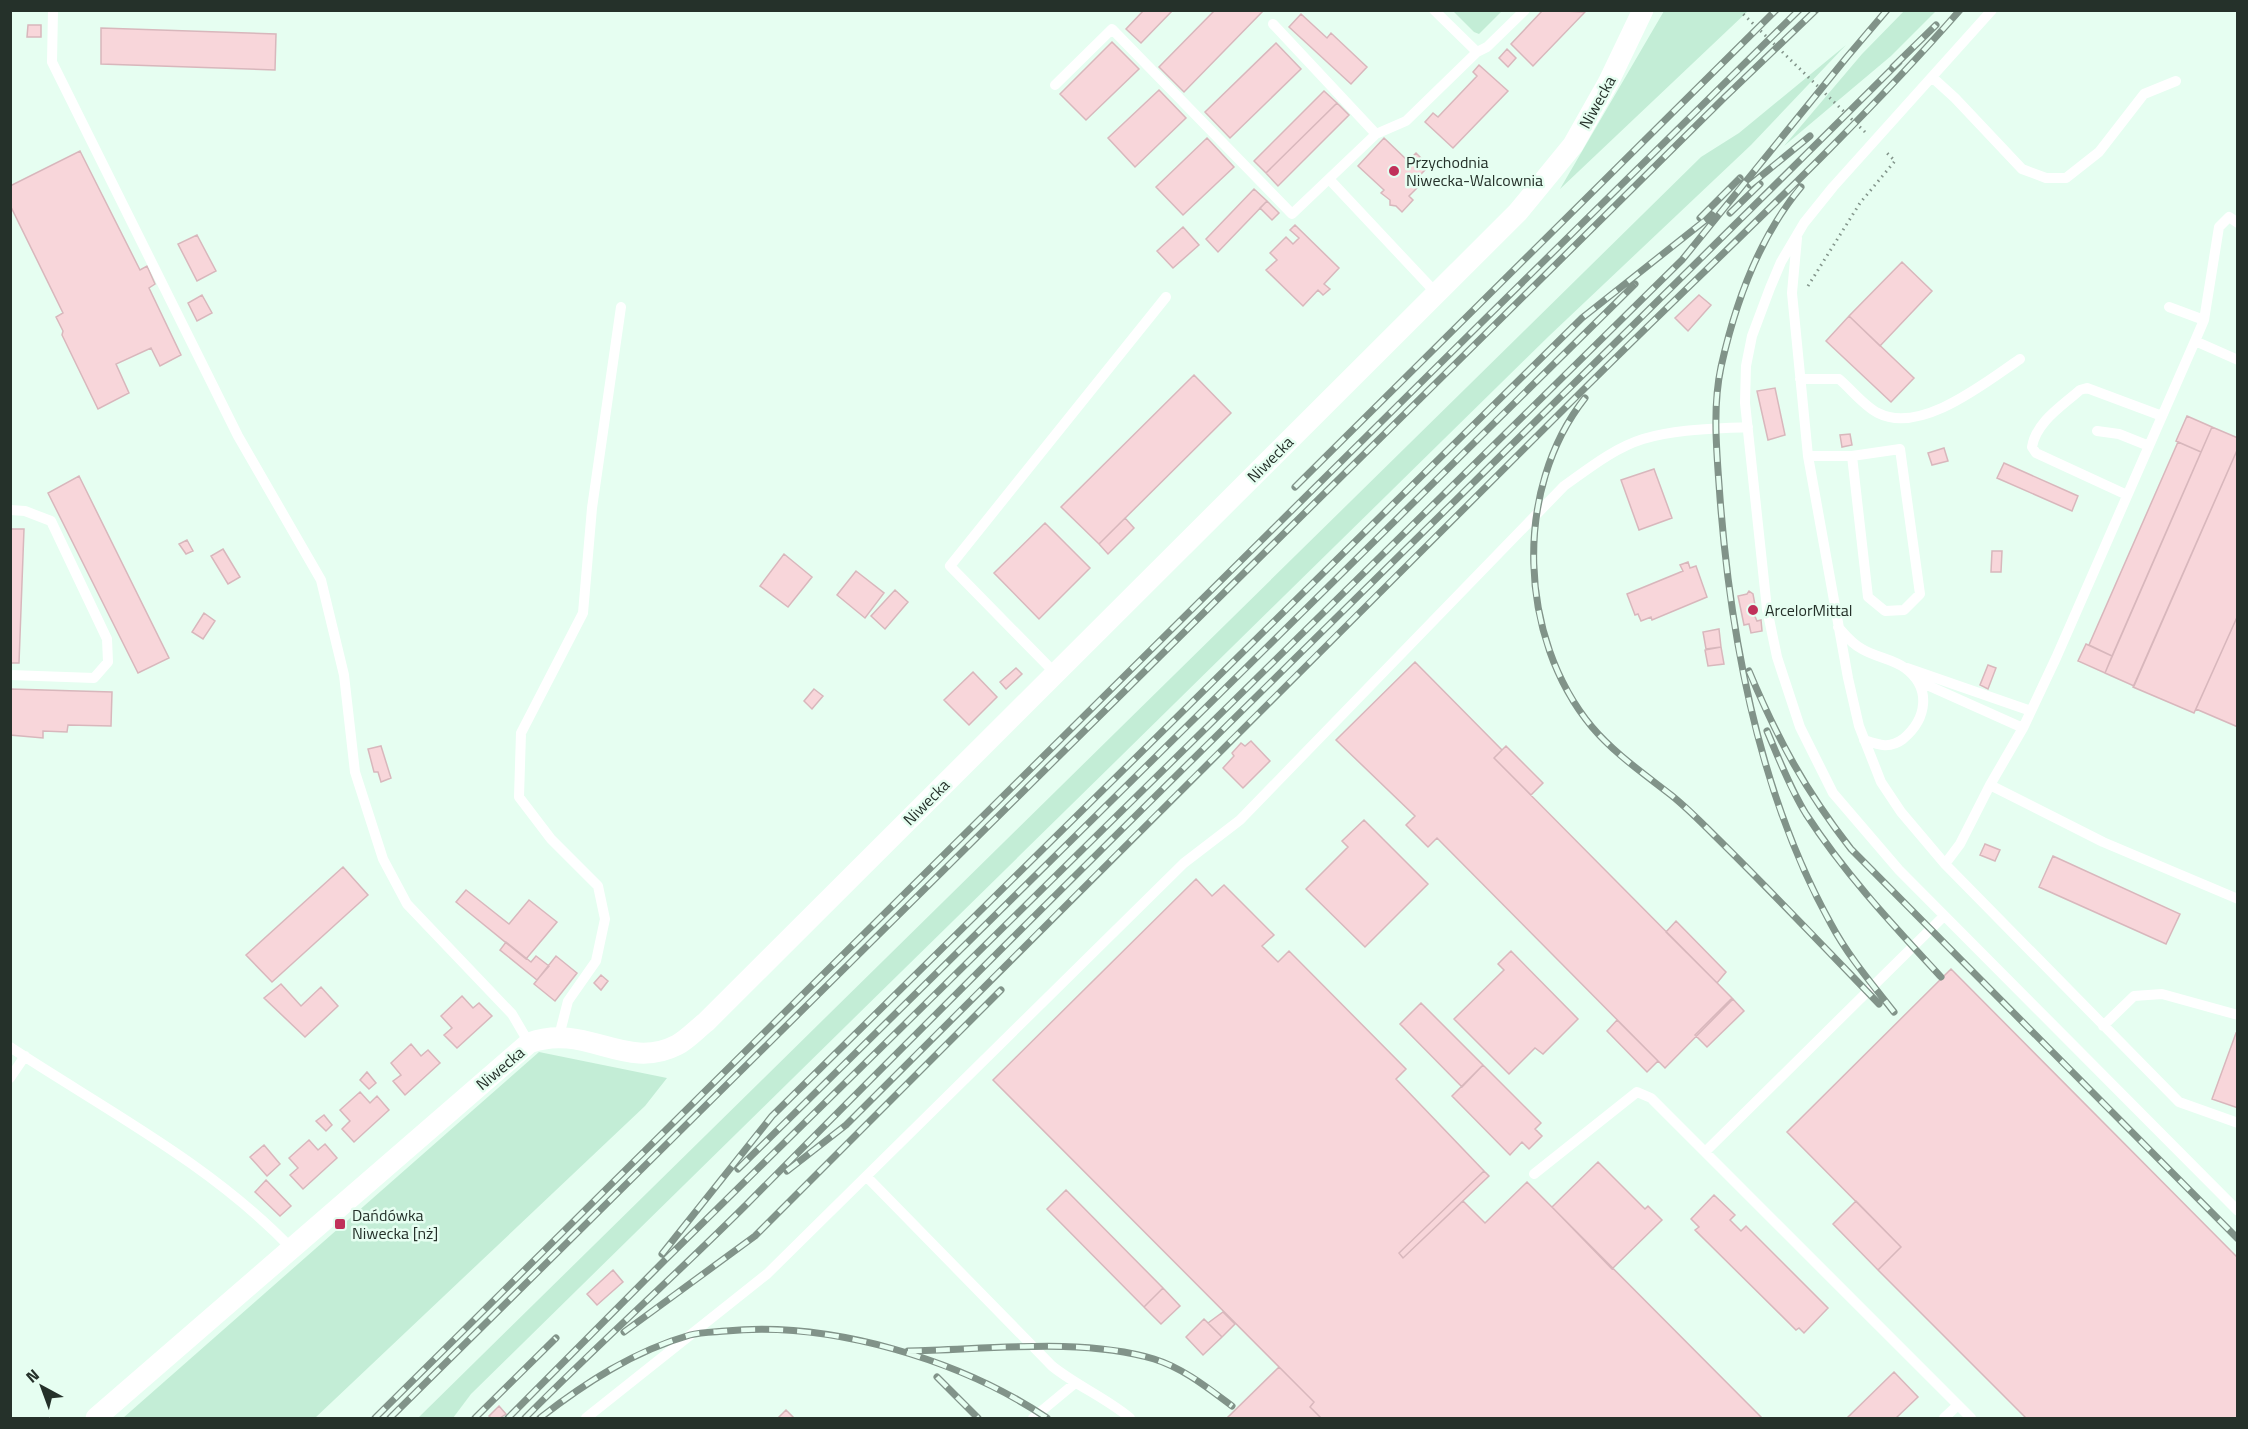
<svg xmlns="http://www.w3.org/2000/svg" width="2248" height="1429" font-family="'Titillium Web',sans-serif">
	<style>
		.green { fill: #c3edd6 }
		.building { fill: #f8d6da; stroke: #d8b7bc; stroke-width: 1.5 }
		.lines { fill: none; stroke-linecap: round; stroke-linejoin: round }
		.path { stroke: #82948a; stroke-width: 3; stroke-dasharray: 1.5 4.5; stroke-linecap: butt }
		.lane { stroke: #fff; stroke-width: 10 }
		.street { stroke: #fff; stroke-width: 21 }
		.rail-casing { stroke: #819389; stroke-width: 7 }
		.rail { stroke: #e6fef1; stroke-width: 4.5; stroke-dasharray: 14; stroke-linecap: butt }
		.poi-dot { fill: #c0315a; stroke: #e6fef1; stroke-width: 2 }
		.labels { text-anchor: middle; stroke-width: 5; stroke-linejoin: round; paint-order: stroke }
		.street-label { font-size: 16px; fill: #25312a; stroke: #e6fef1 }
		.poi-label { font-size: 16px; fill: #25312a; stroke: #e6fef1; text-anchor: start }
	</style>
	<rect width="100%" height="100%" fill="#e6fef1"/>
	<path class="green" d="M1905,10L1936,11L1891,56L1784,146L1862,54Z
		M1453,11H1502L1479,34L1474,32Z
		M1664,11H1748L1560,189Z
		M1846,45L1751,145L1549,336L471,1394L453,1418H418L1701,157L1739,133Z
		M539,1052L667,1078L645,1106L315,1418H123Z"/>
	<path class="building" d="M1144,10H1173L1141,43L1126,29Z
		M1215,10H1264L1184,92L1159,67Z
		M1543,10L1585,12L1533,66L1511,44Z
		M1301,14L1327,38L1331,33L1367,67L1351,84L1289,27Z
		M28,25H41V37H27Z
		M101,28L276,34L275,70L101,64Z
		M1112,42L1139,69L1086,120L1060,94Z
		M1276,43L1301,69L1230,138L1205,112Z
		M1507,49L1516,58L1508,67L1499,58Z
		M1479,65L1508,91L1453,148L1425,122L1433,113L1438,117L1477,76L1473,72Z
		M1159,90L1186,118L1135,167L1108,138Z
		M1324,91L1337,103L1266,173L1254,161Z
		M1337,103L1349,115L1278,186L1266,173Z
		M1207,138L1234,167L1183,215L1156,187Z
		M1384,138L1408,161L1416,153L1429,166L1419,176L1424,181L1409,196L1413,200L1402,212L1396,206L1390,205V200L1381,193L1384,190L1358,166Z
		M80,151L140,270L147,266L155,284L149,288L181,355L160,366L151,348L116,364L129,393L98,409L62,335L63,331L56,317L63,313L10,205V186Z
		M1254,189L1267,201L1218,252L1206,239Z
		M1267,201L1279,213L1272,220L1260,208Z
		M1295,225L1339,268L1324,284L1330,289L1323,295L1318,290L1303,306L1266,270L1277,260L1270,253L1286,237L1293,244L1299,238L1290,230Z
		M1183,227L1199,245L1173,268L1157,251Z
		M197,235L216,271L197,281L178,244Z
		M1902,262L1932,291L1880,346L1849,316Z
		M202,295L212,313L197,321L188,303Z
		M1699,295L1711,305L1688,331L1675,318Z
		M1849,316L1914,378L1891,402L1826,341Z
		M1194,375L1231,413L1099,544L1061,507Z
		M1775,388L1785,435L1768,440L1757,391Z
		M2187,416L2212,427L2201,452L2176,441Z
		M2212,427L2238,438V448L2134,686L2105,673Z
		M1850,434L1852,445L1842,447L1840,435Z
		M2178,442L2201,452L2112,656L2089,645Z
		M1944,448L1948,461L1932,465L1928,453Z
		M2238,448V615L2194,713L2133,687Z
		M2004,463L2078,496L2072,511L1997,478Z
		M1654,469L1672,518L1639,530L1621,480Z
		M79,476L169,658L138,673L48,493Z
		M1125,518L1134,528L1108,554L1099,544Z
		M1045,523L1090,568L1039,619L994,573Z
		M10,529H24L19,663H10Z
		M187,540L193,551L186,554L179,544Z
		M223,549L240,577L228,584L211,556Z
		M1992,551H2002L2001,572H1991Z
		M784,554L812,577L788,607L760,586Z
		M1688,562L1690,568L1696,566L1707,597L1652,620L1651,617L1641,621L1638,614L1635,615L1627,594L1683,571L1680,565Z
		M856,571L884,593L865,618L837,595Z
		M895,590L908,602L885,629L871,616Z
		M1749,591L1753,594L1755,605L1753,612L1757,621L1761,620L1762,631L1751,633L1749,624L1744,625L1738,596L1747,594Z
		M204,613L215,621L203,639L192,632Z
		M2238,615V727L2196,709Z
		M1719,629L1721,647L1706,649L1703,632Z
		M2086,644L2112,656L2105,673L2078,661Z
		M1721,647L1724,664L1708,666L1705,650Z
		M1415,662L1502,750L1494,758L1733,999L1665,1068L1437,838L1428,847L1406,825L1415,816L1336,740Z
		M1988,665L1996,668L1988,689L1980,685Z
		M1016,668L1022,674L1006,689L1000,682Z
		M973,672L997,697L969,725L944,700Z
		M10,689L112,692L111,726L68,725L67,732L43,731V738L10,735Z
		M814,689L823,696L812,709L804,701Z
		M1251,741L1270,761L1243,788L1223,768L1234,756L1232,753L1241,743L1245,746Z
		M381,746L391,778L381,782L378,772H374L368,749Z
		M1506,746L1543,783L1531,795L1494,758Z
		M1364,820L1428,884L1365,947L1306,889L1348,847L1342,841Z
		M1985,844L2000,850L1995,861L1980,855Z
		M2053,856L2180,914L2166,944L2039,887Z
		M343,867L368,895L272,982L246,955Z
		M1196,879L1212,896L1224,885L1274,935L1262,946L1278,962L1289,951L1406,1069L1396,1079L1484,1171L1399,1253L1403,1258L1463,1201L1485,1223L1527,1182L1762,1418H1321L1310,1407L1314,1402L993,1080Z
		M466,890L509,924L529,900L557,922L526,959L456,902Z
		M1676,921L1726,972L1717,983L1666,932Z
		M506,942L531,962L536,956L549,966L537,980L500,950Z
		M1511,951L1578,1019L1543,1054L1535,1048L1509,1074L1454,1019L1504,970L1498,964Z
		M556,956L577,973L555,1001L534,984Z
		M1951,969L2238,1258V1418H2026L1878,1270L1901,1247L1787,1132Z
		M601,975L608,981L601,990L594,983Z
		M281,984L301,1006L321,987L338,1006L305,1037L264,998Z
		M462,996L473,1008L479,1003L492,1016L457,1048L444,1035L452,1028L441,1016Z
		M1732,998L1744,1011L1707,1047L1695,1035Z
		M1421,1003L1483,1065L1462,1087L1400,1024Z
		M1617,1020L1658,1061L1647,1072L1607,1031Z
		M2236,1033L2238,1034V1108L2212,1099Z
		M411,1044L421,1056L428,1050L440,1063L405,1095L393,1081L401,1075L391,1063Z
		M1483,1065L1541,1123L1535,1129L1542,1136L1529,1149L1522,1142L1510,1155L1452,1096Z
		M367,1072L376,1083L369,1089L360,1080Z
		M360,1092L370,1103L377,1096L389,1110L354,1142L342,1129L350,1121L340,1110Z
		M324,1115L332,1125L326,1131L316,1121Z
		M309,1140L318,1150L325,1144L337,1158L303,1189L290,1175L298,1168L289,1158Z
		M264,1145L280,1164L267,1176L250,1157Z
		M1598,1162L1645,1209L1648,1206L1662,1220L1612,1269L1552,1207Z
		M1484,1171L1489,1176L1403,1258L1399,1253Z
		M266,1180L291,1206L280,1216L255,1192Z
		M1066,1190L1163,1288L1144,1307L1047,1209Z
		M1714,1195L1735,1215L1730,1220L1741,1231L1746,1226L1828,1308L1804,1333L1799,1328L1796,1330L1695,1230L1699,1227L1691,1219Z
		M1856,1201L1901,1247L1878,1270L1833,1224Z
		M613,1270L623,1282L597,1305L587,1294Z
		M1163,1288L1180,1306L1161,1324L1144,1307Z
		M1223,1312L1235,1324L1222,1337L1208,1323Z
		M1204,1319L1222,1337L1203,1355L1186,1337Z
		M1279,1367L1314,1402L1310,1407L1321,1418H1227Z
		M1894,1372L1918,1397L1896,1418H1847Z
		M499,1406L506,1414L500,1418H491L489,1416Z
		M786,1410L794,1418H778Z"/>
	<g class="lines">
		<path class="path" d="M1739,10L1865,132
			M1808,286L1860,203L1895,161L1885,151"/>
		<path class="lane" d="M53,10L52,62L238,436L321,580L344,675L355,772L383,859L407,904L512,1014L529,1043
			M1434,10L1477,52
			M1992,10L1833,187L1804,223L1781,262L1770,288L1752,336L1746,366L1745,403L1767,609L1777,657L1800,727L1833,793L1899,870L2238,1211
			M1273,24L1376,134
			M1933,78L1955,98L2022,169L2046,178H2066L2099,152L2144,94L2176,81
			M1055,85L1112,29L1292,214L1376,134L1406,121L1477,52L1487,47L1525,10
			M1329,179L1437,294
			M1797,238L1792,293L1808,456L1848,678L1859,726L1881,782L1901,812L1945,864L2179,1102L2238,1123
			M2169,307L2204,320
			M2195,341L2204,320L2219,227L2229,217L2238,223
			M1800,379H1839C1851,389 1864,406 1878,413C1921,435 1986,382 2020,359
			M2097,431L2119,434L2149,446
			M1808,456H1852L1900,449L1920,594L1904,610L1885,611L1868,597L1852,456
			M2127,495L2036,453L2032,447C2036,422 2062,406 2080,390L2087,388L2162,416
			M10,510L25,511L51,521L107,639L108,662L94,678L10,675
			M1838,627C1845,635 1852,644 1862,649C1875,657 1893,659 1905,668C1932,688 1927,719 1903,739C1890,749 1879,745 1864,740
			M1907,668L2031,711
			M1055,673L950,566L1166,297
			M1918,681L2023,728
			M1990,785L2103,842L2238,899
			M1945,864L1960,844L1990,785L2023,728L2056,658L2195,341L2238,360
			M2103,1026L2134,996L2162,994L2238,1015
			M559,1036L568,1001L596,961L605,919L598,886L551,839L519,797L521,733L583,613L592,508L621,307
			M10,1047C106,1110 212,1165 292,1249
			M10,1078L25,1056
			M1706,1151L1944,916
			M1534,1174L1637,1092L1651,1098L1971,1418
			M867,1177L1052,1366C1077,1386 1106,1398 1130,1418
			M586,1418L767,1274L1184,863L1240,820L1564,486C1588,469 1614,448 1643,439C1677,429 1712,429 1748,427
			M1033,1418L1074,1384
			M1944,1418L1958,1405"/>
		<path class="street" d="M96,1418L529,1043C586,1022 625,1072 677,1045C687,1040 697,1029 706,1022L1518,212L1573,145L1608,83L1643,10"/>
		<g class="rail-casing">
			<path id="rail" d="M1893,67L1936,25
				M1750,185L1810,136
				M1801,187C1759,237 1735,304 1721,367C1712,409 1717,455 1720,498C1731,643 1760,796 1831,924C1848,956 1872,984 1894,1012
				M1730,213L1760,184
				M1700,218L1740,178
				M1585,398C1513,489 1518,638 1592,727C1615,754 1643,773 1671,795C1686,807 1700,821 1714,835C1770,890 1824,947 1879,1004
				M1295,487L1776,10
				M1749,671C1778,740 1805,790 1851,849L2238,1239
				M1767,731C1779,759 1790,788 1806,814C1845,874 1893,925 1941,977
				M738,1169L1635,284
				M787,1171L846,1125C1087,884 1328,644 1569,404C1700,273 1838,149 1960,10
				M662,1254L772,1116L1582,318L1712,215
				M624,1332L755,1236L1001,990
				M908,1351C984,1350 1080,1337 1154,1359C1183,1368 1208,1388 1232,1406
				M937,1377L978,1418
				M375,1418L1480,324L1799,10
				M390,1418L1725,97L1816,10
				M475,1418L556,1338
				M508,1418L665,1260L1682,260L1847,57L1887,10
				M525,1418C597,1345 675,1276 748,1203C1128,819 1516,443 1899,62
				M540,1418C585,1383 634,1351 690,1335C701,1332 715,1332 726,1331C831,1321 961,1360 1047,1418"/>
		</g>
		<use href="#rail" class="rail"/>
	</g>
	<g class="poi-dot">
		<circle cx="1394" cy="171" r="6"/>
		<circle cx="1753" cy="610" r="6"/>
		<rect x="334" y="1218" width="12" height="12" rx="3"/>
	</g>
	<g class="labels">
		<g class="street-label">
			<text transform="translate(1597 102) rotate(-61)" y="6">Niwecka</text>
			<text transform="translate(1270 459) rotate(-45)" y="6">Niwecka</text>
			<text transform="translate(926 802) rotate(-45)" y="6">Niwecka</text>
			<text transform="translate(500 1068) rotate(-40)" y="6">Niwecka</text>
		</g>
		<g class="poi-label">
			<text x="1406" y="168">Przychodnia<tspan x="1406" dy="18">Niwecka-Walcownia</tspan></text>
			<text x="1765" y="616">ArcelorMittal</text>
			<text x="352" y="1221">Dańdówka<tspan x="352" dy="18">Niwecka [nż]</tspan></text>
		</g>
	</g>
	<rect width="2248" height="1429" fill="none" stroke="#25312a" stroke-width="24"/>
	<g transform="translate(42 1387) rotate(319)" stroke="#e6fef1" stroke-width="4.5" paint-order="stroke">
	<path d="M0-4.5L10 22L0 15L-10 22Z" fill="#25312a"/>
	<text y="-9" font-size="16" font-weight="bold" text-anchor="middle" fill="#25312a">N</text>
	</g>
</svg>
